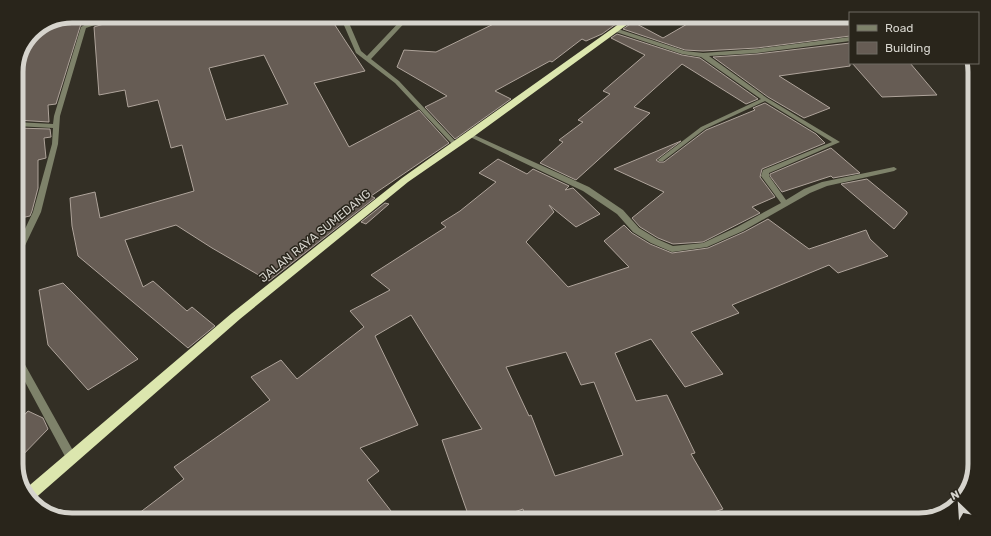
<svg xmlns="http://www.w3.org/2000/svg" width="991" height="536" font-family="Rubik,sans-serif">
	<style>
		.building { fill: #665c54; stroke: #afa49b; fill-rule: evenodd }
		.lines { fill: none; stroke-linecap: round; stroke-linejoin: round }
		.minor { fill: #7e826a; fill-rule: evenodd }
		.trunk { fill: #dce6ae; fill-rule: evenodd }
		.labels { text-anchor: middle; stroke-width: 3; stroke-linejoin: round; paint-order: stroke }
		.street-label { font-size: 12px; fill: #d6d4cd; stroke: #29251b }
		.rim { fill: none; stroke: #d6d4cd; stroke-width: 5 }
	</style>
	<rect width="100%" height="100%" fill="#332f25"/>
	<path class="building" d="M158,16H329L365,71L314,83L349,147L419,110L449,143L371,196L375,198L269,281L212,248L176,225L125,240L143,287L153,281L187,311L192,307L215,326L188,348L78,256L72,226L70,198L95,192L100,218L194,191L182,145L171,148L158,100L128,107L125,90L99,95L94,27L120,19V22L157,18ZM264,55L288,104L226,120L209,68Z
		M510,16H627L602,34L586,41L582,39L552,62L550,61L495,91L511,99L455,139L425,107L447,96L397,67L404,50L436,52Z
		M701,16H850V36L757,48L703,51L685,50L623,29L633,22L663,38Z
		M83,20L80,27L56,104L48,105L49,122L16,120V69L33,32L55,23Z
		M617,34L682,55L700,58L758,99L746,104L682,64L634,107L650,113L576,180L540,163L563,142L559,140L583,122L578,120L610,94L603,91L645,55L611,38Z
		M850,43V66L779,76L830,108L804,118L768,97L713,57L757,54Z
		M852,63H910L937,95L882,97Z
		M765,103L816,134L825,143L762,169L760,177L775,197L752,207L760,213L703,242L673,244L658,238L640,227L632,218L664,192L614,169L681,141L656,160L659,162H664L706,130L755,110L753,108Z
		M16,128L50,129L51,137L44,138L46,158L38,160V188L32,211L30,216L16,219Z
		M831,148L860,173L833,178L831,176L782,192L770,176V174Z
		M498,159L527,174L533,169L569,186L565,190L573,188L600,214L576,227L549,205L554,212L526,242L568,287L629,267L604,241L624,225L632,233L650,244L672,253L708,248L744,232L768,219L809,249L866,230L870,239L888,256L838,273L829,265L732,305L739,313L691,332L723,374L685,387L651,339L615,353L636,401L667,395L695,453L691,454L723,509L690,520H526L523,509L491,520H470L442,440L482,429L411,315L375,336L418,425L360,448L379,471L367,480L398,520H130L184,479L174,467L270,400L251,377L281,360L297,379L364,327L350,311L390,290L371,275L446,227L441,223L460,211L496,182L479,173ZM566,352L581,385L594,382L623,455L555,476L531,415L529,416L506,367Z
		M867,179L907,212V214L894,229L841,184Z
		M385,203L389,204L366,224L361,222Z
		M63,283L138,359L88,390L48,345L39,290Z
		M28,411L43,418L48,429L16,462V424Z"/>
	<g class="lines">
		<path class="minor" d="M112,16H121L86,28L60,116L58,144L41,212L20,256L16,259V248L33,212L52,144L53,128L16,126V122L53,124L54,116L81,27L88,23Z
			M340,16H346L361,51L367,56L405,16H411L371,59L399,81L457,143V145H453L395,83L356,53Z
			M615,28L685,51L703,53L757,49L850,37V41L757,53L709,56L767,98L840,142L769,173V176L786,200L804,189L822,182L894,167L897,169L894,171L827,186L810,193L743,231L707,247L672,252L651,243L633,232L617,214L583,191L468,136V134H472L589,187L623,210L639,228L657,239L673,246L703,243L737,227L781,203L761,176L763,170L832,142L765,101L705,129L663,161H659L658,160L659,159L701,127L761,99L701,57L682,54L613,31L612,30Z
			M16,353L19,354L76,456L77,459L76,462L72,463L68,462L16,365Z"/>
		<path class="trunk" d="M630,16H639L473,137L408,182L240,319L32,501L25,495L24,490L232,313L402,178Z"/>
	</g>
	<g class="labels">
		<g class="street-label">
			<text transform="translate(315 236) rotate(-39)" y="4">JALAN RAYA SUMEDANG</text>
		</g>
	</g>
	<path d="M0 0H991V536H0ZM72 23H919A49 49 0 0 1 968 72V464A49 49 0 0 1 919 513H72A49 49 0 0 1 23 464V72A49 49 0 0 1 72 23Z" fill="#29251b" fill-rule="evenodd"/>
	<path class="rim" d="M72 23H919A49 49 0 0 1 968 72V464A49 49 0 0 1 919 513H72A49 49 0 0 1 23 464V72A49 49 0 0 1 72 23Z"/>
	<rect x="849" y="12" width="130" height="52" fill="#29251b" stroke="#6e6b62"/>
	<rect x="857" y="25" width="20" height="6" fill="#7e826a" stroke="#6e6b62"/>
	<text x="885" y="32" font-size="12" fill="#d6d4cd">Road</text>
	<rect x="857" y="42" width="20" height="12" fill="#665c54" stroke="#6e6b62"/>
	<text x="885" y="52" font-size="12" fill="#d6d4cd">Building</text>
	<g transform="translate(959 504) rotate(335)" stroke="#29251b" stroke-width="3" paint-order="stroke">
	<path d="M0-3L7 15L0 10L-7 15Z" fill="#d6d4cd"/>
	<text y="-6" font-size="11" font-weight="bold" text-anchor="middle" fill="#d6d4cd">N</text>
	</g>
</svg>
